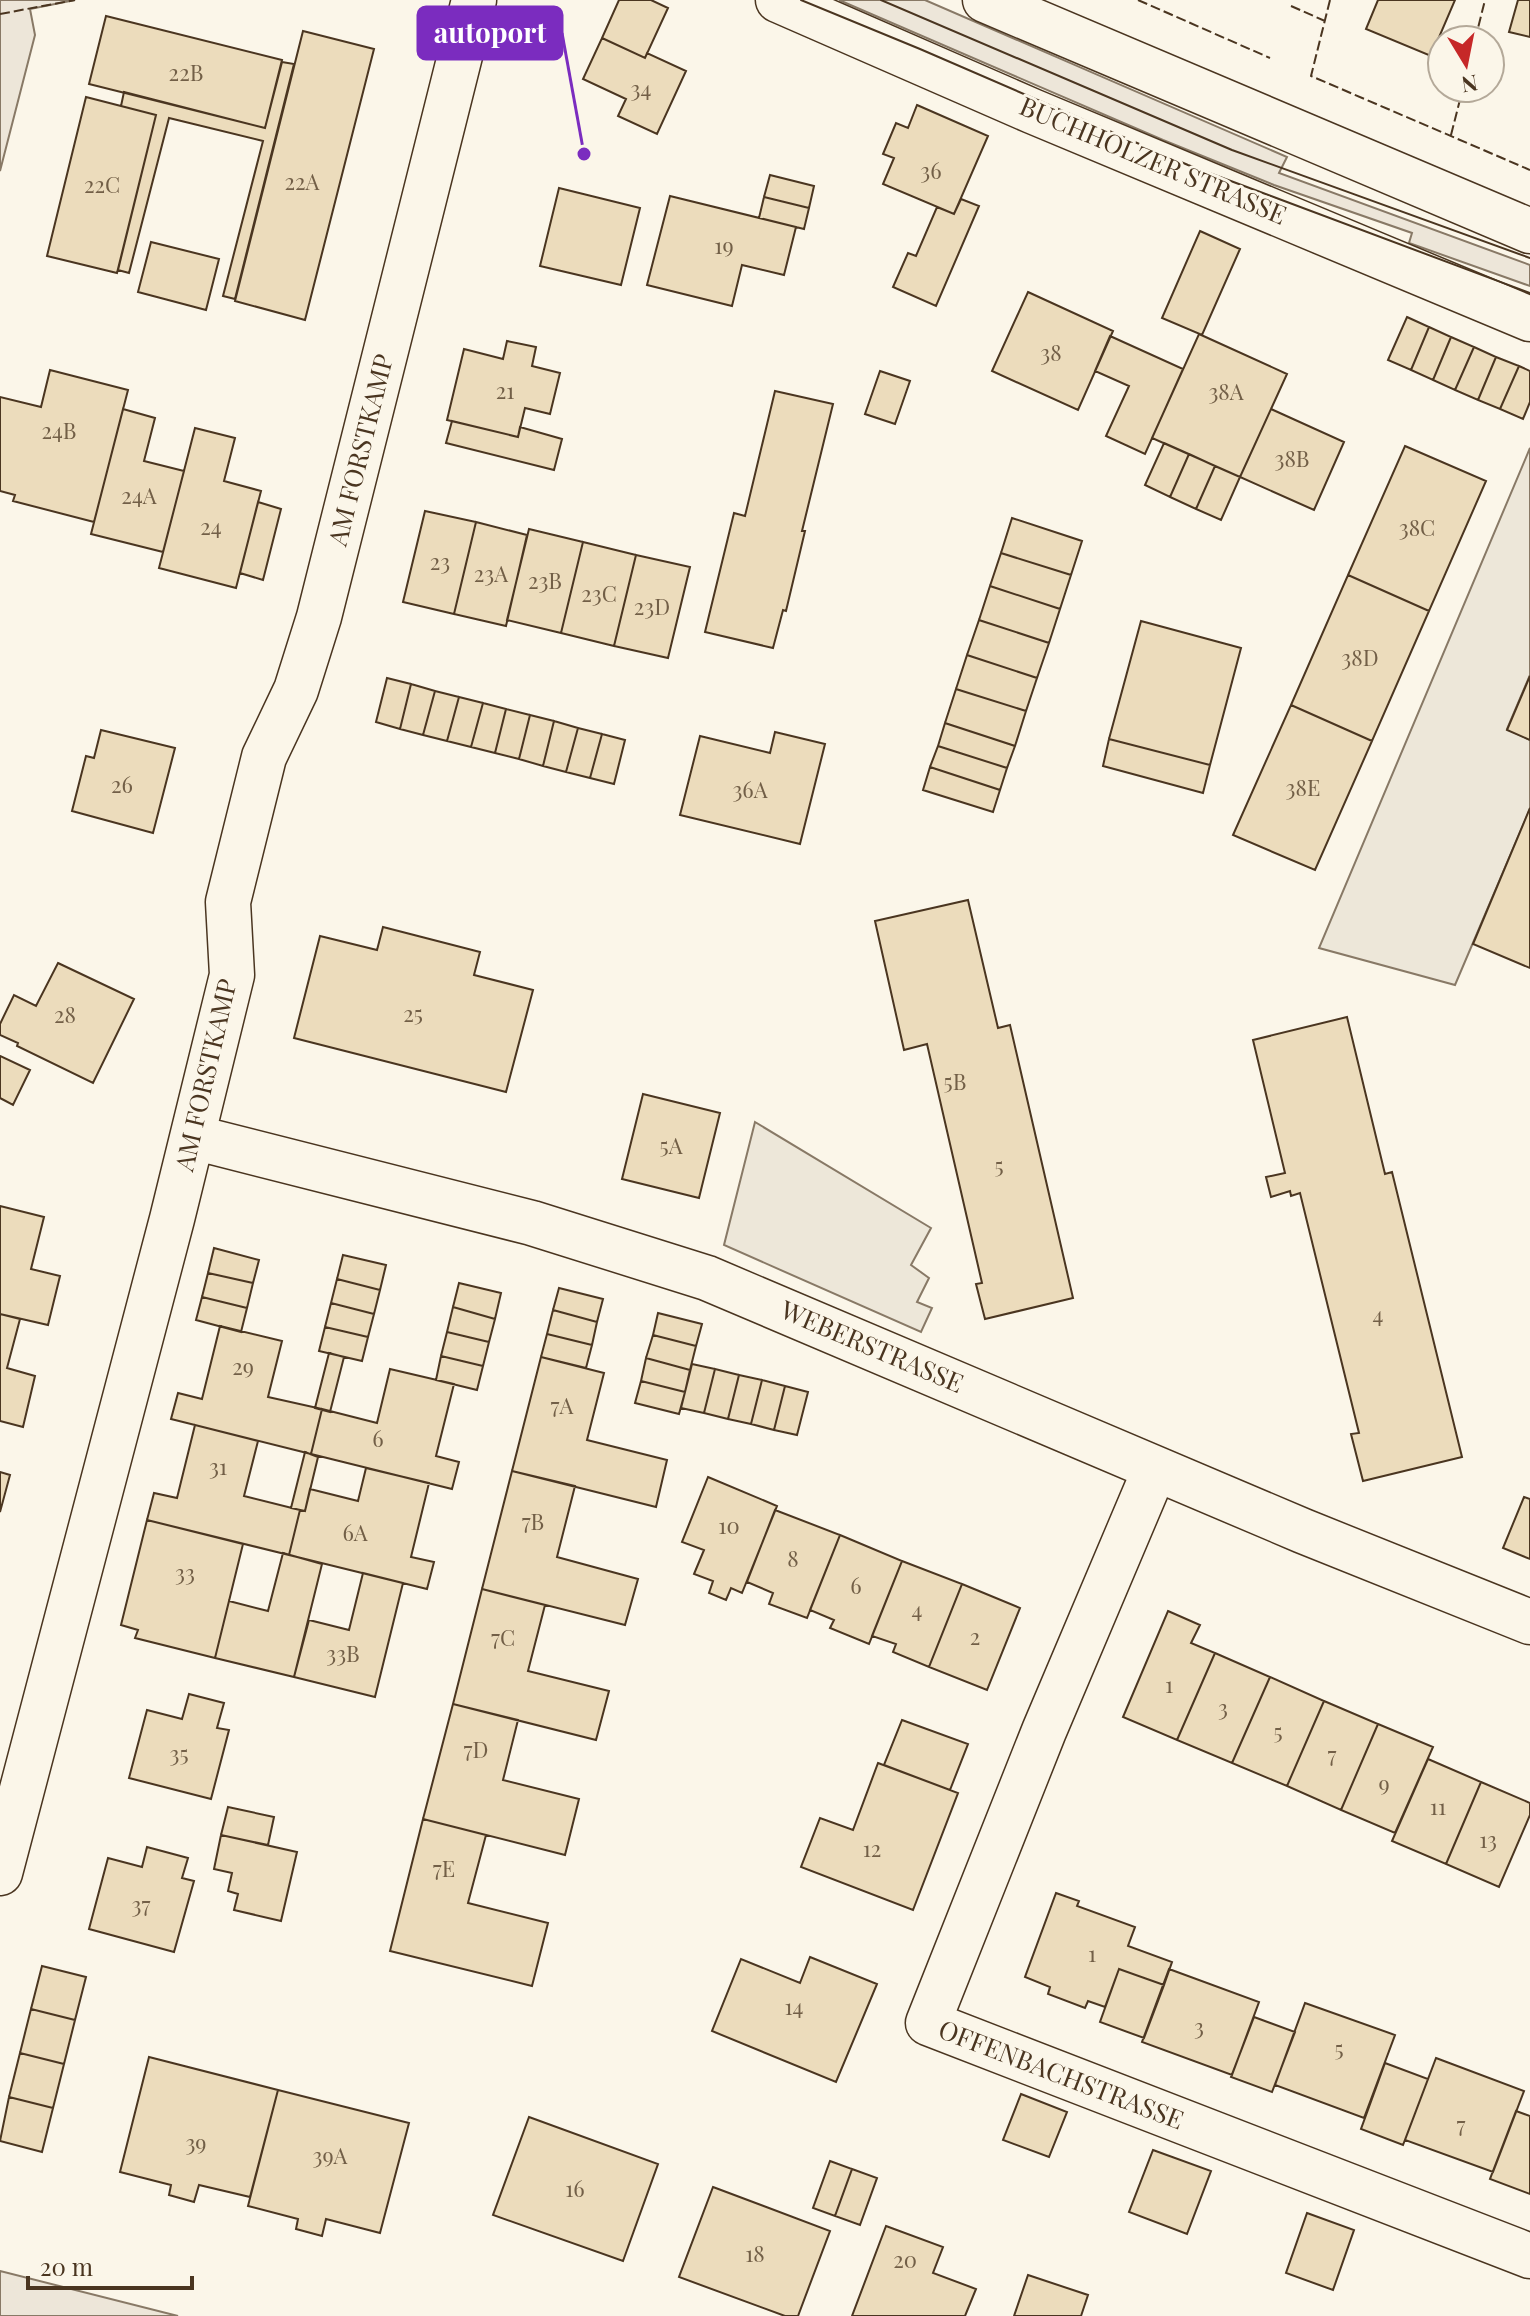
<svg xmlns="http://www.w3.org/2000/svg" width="1530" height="2316" font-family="'Playfair Display',serif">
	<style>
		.green { fill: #ede6d9; stroke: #887966; stroke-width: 2 }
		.parking { fill: #ede7d9; stroke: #887966; stroke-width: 2 }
		.building { fill: #ecdcbc; stroke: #4a3520; stroke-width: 2 }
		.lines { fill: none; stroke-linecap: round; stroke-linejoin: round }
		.minor-casing { stroke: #4a3520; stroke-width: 47 }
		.major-casing { stroke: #4a3520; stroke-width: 47 }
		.minor { stroke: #fbf6e9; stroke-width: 44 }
		.major { stroke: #fbf6e9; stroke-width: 44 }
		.tram { stroke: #4a3520; stroke-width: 2 }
		.fence { stroke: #4a3520; stroke-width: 2; stroke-dasharray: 10 4; stroke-linecap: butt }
		.labels { text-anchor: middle; stroke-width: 6; stroke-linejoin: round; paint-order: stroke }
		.number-label { font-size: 22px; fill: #725f47 }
		.street-label { font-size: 26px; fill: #4a3520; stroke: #fbf6e9 }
		.leader { fill: none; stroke: #7b2cbf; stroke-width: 3 }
		.callout-dot { fill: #7b2cbf; stroke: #fbf6e9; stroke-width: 3 }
		.callout { fill: #7b2cbf; stroke: #7b2cbf; stroke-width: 3 }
		.callout-label { font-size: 28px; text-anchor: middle; font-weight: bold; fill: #fff }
	</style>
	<rect width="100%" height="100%" fill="#fbf6e9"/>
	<path class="green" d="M0,0H75L30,9L35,35L0,171Z
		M839,0H925L1287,157L1279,173L1530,265V286L1409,243L1412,233L1274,185L1163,140Z
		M0,2271L178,2316H0Z"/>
	<path class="parking" d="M1530,448V675L1507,729L1530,740V809L1455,985L1319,948Z
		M755,1122L931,1228L911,1265L929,1278L917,1302L932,1308L921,1332L724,1245Z"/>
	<path class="building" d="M619,0H651L668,8L645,58L602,38Z
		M1378,0H1455L1431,56L1366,29Z
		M1518,0H1530V37L1509,32Z
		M106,16L282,60L265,128L89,84Z
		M303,31L374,49L305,320L235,301Z
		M602,38L645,58L647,53L686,71L657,134L618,116L626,99L583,79Z
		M282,62L294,64L235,299L223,296L263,141L169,118L129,273L118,270L156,115L121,106L124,92L265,128Z
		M86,97L156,115L117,273L47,256Z
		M917,105L988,136L954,214L883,184L894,158L883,154L896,123L908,128Z
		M770,175L814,186L809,208L764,197Z
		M559,188L640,208L621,285L540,266Z
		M670,196L796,227L784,275L742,265L732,306L647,285Z
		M764,197L809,208L804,229L759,218Z
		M961,199L979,206L936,306L893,287L908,253L916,256L937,207L954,214Z
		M1200,231L1240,249L1202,335L1162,318Z
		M151,242L219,259L206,310L138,292Z
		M1028,292L1113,331L1078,410L992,371Z
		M1407,317L1429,327L1411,370L1388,360Z
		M1429,327L1451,337L1433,380L1411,370Z
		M1199,334L1287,374L1240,477L1152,438Z
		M1110,336L1183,369L1145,454L1106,436L1129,386L1095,371Z
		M1451,337L1474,347L1455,390L1433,380Z
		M507,341L536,347L532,366L560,373L550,414L525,408L518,437L447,420L464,349L503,359Z
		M1474,347L1496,357L1478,400L1455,390Z
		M1496,357L1519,366L1500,409L1478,400Z
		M1519,366L1530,371V402L1523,419L1500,409Z
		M50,370L128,390L94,522L13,501L15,495L0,491V397L41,407Z
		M880,371L910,381L895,424L865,414Z
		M775,391L833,404L802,531H805L786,611L783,610L773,648L705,632L734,513L745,516Z
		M123,409L155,418L144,461L184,471L163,552L91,534Z
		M1271,409L1344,442L1314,510L1240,477Z
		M452,421L518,437L520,427L562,439L554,470L446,443Z
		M195,428L235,438L224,481L261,491L236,588L159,568Z
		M1164,443L1189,454L1170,497L1145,485Z
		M1405,446L1486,481L1429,611L1348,575Z
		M1189,454L1215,466L1196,509L1170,497Z
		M1215,466L1240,477L1221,520L1196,509Z
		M258,502L281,509L263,580L240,573Z
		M425,511L476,522L454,614L403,602Z
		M1012,518L1082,541L1071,575L1001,553Z
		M476,522L527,535L506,626L454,614Z
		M529,529L583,542L561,633L507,620Z
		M583,542L636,555L614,646L561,633Z
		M1001,553L1071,575L1060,609L990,586Z
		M636,555L690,567L668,658L614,646Z
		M1348,575L1429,611L1372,741L1291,705Z
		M990,586L1060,609L1049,643L979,620Z
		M979,620L1049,643L1037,678L967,655Z
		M1141,621L1241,648L1210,765L1109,739Z
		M967,655L1037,678L1026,711L956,689Z
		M1530,676V740L1507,730Z
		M387,678L411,684L400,729L376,722Z
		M411,684L435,691L423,735L400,729Z
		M956,689L1026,711L1015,746L945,723Z
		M435,691L459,697L447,741L423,735Z
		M459,697L483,703L471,747L447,741Z
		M483,703L506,709L495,753L471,747Z
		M1291,705L1372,741L1315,870L1233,835Z
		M506,709L530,715L519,759L495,753Z
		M530,715L554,721L543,766L519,759Z
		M554,721L578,728L566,772L543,766Z
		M945,723L1015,746L1007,768L938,746Z
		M578,728L602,734L590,778L566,772Z
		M101,730L175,748L153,833L72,811L86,756L94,758Z
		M775,732L825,744L800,844L680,815L700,736L770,753Z
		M602,734L625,740L614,784L590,778Z
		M1109,739L1210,765L1203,793L1103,766Z
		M938,746L1007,768L1000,790L930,767Z
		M930,767L1000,790L993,812L923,790Z
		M1530,808V968L1473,944Z
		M968,900L998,1028L1010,1025L1073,1298L985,1319L976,1284L982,1283L927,1044L904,1050L875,921Z
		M383,927L480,952L474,975L533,990L506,1092L294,1038L320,936L377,950Z
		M58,963L134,999L93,1083L17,1046L18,1043L0,1035V1024L14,995L36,1006Z
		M1347,1017L1385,1174L1392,1172L1462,1457L1363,1481L1351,1434L1359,1433L1300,1193L1291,1196L1290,1191L1271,1197L1266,1177L1285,1173L1253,1040Z
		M0,1056L30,1070L13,1105L0,1098Z
		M643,1094L720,1113L699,1198L622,1179Z
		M0,1206L44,1217L31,1269L60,1276L48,1325L0,1314Z
		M214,1248L259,1260L253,1283L208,1273Z
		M343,1255L386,1265L380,1290L337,1279Z
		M208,1273L253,1283L247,1308L202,1297Z
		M337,1279L380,1290L374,1314L331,1303Z
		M459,1283L501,1293L495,1319L453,1307Z
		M559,1288L603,1299L597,1322L553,1310Z
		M202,1297L247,1308L241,1332L196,1320Z
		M331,1303L374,1314L368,1337L325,1327Z
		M453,1307L495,1319L489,1342L447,1332Z
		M553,1310L597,1322L592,1345L547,1334Z
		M658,1313L702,1324L696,1346L653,1335Z
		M0,1314L20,1319L7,1368L35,1376L23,1427L0,1421Z
		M220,1326L282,1341L268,1397L322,1409L311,1454L171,1419L178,1393L202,1399Z
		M325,1327L368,1337L362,1361L319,1351Z
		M447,1332L489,1342L483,1366L441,1356Z
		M547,1334L592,1345L586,1368L541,1357Z
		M653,1335L696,1346L690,1370L646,1358Z
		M329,1353L344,1357L330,1412L315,1408Z
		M441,1356L483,1366L477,1390L436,1380Z
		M541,1357L604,1373L587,1440L667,1460L656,1507L512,1471Z
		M646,1358L690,1370L685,1392L641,1381Z
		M692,1364L715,1369L704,1413L681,1408Z
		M390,1369L454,1384L436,1456L459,1462L452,1489L311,1454L322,1409L377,1423Z
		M715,1369L739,1375L728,1419L704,1413Z
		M739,1375L762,1380L751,1424L728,1419Z
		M762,1380L785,1386L774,1430L751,1424Z
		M641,1381L685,1392L679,1414L635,1403Z
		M785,1386L808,1392L797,1435L774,1430Z
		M195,1425L258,1441L244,1496L300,1510L289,1555L147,1520L154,1493L177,1498Z
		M305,1452L318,1457L305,1511L291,1508Z
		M366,1468L429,1483L411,1557L434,1562L427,1589L289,1555L300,1510L305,1511L310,1489L358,1501Z
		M512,1471L575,1486L557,1557L638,1579L625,1625L482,1589Z
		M0,1472L10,1475L0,1512Z
		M708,1477L777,1506L742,1593L731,1588L726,1600L709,1593L713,1581L694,1574L704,1550L682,1542Z
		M1524,1497L1530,1499V1559L1503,1548Z
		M775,1510L840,1535L807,1618L769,1604L773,1593L747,1582Z
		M147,1520L243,1544L215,1658L135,1638L138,1630L121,1625Z
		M840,1535L902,1561L869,1644L830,1628L834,1620L810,1610Z
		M283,1553L322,1564L294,1677L215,1658L229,1601L268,1611Z
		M902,1561L962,1584L929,1667L893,1652L896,1644L872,1636Z
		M363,1573L403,1583L375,1697L294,1677L309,1620L349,1630Z
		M962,1584L1020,1608L987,1690L929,1667Z
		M482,1589L545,1605L528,1671L609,1691L596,1740L453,1704Z
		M1168,1611L1200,1625L1191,1643L1215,1653L1177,1740L1123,1717Z
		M1215,1653L1270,1677L1232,1763L1177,1740Z
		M1270,1677L1324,1701L1287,1786L1232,1763Z
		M189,1694L224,1703L217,1728L229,1730L211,1799L129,1778L147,1710L182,1719Z
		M1324,1701L1378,1724L1341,1810L1287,1786Z
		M453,1704L518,1720L503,1780L579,1799L565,1855L423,1819Z
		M902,1720L968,1744L950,1790L884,1765Z
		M1378,1724L1433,1747L1395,1833L1341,1810Z
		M1428,1759L1481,1782L1446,1864L1392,1841Z
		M878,1763L958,1793L913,1910L801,1867L820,1818L853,1830Z
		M1481,1782L1530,1803V1815L1499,1887L1446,1864Z
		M228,1807L274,1817L268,1845L221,1835Z
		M423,1819L486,1835L468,1903L548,1923L532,1986L390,1951Z
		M221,1835L297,1852L281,1921L234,1910L238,1894L228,1891L232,1873L214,1869Z
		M147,1847L188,1858L182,1878L194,1881L174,1952L89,1929L108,1858L142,1867Z
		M1056,1893L1079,1901L1077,1906L1135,1927L1128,1946L1172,1962L1164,1985L1119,1969L1105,2007L1088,2001L1085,2008L1048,1994L1050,1987L1025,1977Z
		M810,1957L877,1984L836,2082L712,2031L741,1959L800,1983Z
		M42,1966L86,1977L75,2020L31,2009Z
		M1119,1969L1164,1985L1144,2038L1100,2022Z
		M1169,1969L1259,2002L1232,2075L1142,2042Z
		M1305,2003L1395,2035L1364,2118L1275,2085Z
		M31,2009L75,2020L64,2064L20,2053Z
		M1254,2017L1295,2032L1272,2092L1231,2077Z
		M20,2053L64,2064L53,2108L9,2097Z
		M149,2057L278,2090L250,2197L199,2185L194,2202L169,2195L171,2185L120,2172Z
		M1436,2058L1524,2091L1493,2172L1405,2140Z
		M1385,2063L1428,2079L1403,2145L1361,2129Z
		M278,2090L409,2123L380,2233L326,2219L322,2236L296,2229L298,2219L248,2206Z
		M1021,2094L1067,2112L1049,2157L1003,2140Z
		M9,2097L53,2108L42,2152L0,2141Z
		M1516,2111L1530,2116V2194L1490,2179Z
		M529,2117L658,2164L623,2261L493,2215Z
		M1153,2150L1211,2171L1187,2234L1129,2212Z
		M830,2161L852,2169L835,2216L813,2208Z
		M852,2169L877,2178L860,2225L835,2216Z
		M713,2187L830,2231L798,2316H785L679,2277Z
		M1307,2213L1354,2230L1333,2290L1286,2273Z
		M886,2226L943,2247L933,2273L976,2289L965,2316H852Z
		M1028,2275L1088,2295L1081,2316H1014Z"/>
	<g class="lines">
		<g class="minor-casing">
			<path id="minor" d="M193,1137L532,1223L707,1278L1303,1531L1530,1622
				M1155,1469L1044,1731L928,2023L1530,2256
				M0,1873L172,1219L232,975L228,902L264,757L296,690L319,617L474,0"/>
		</g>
		<g class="major-casing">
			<path id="major" d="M778,0L1032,111L1530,319
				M985,0L1530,231"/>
		</g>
		<use href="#minor" class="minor"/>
		<use href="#major" class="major"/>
		<path class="tram" d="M801,0L920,49L1188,165L1530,293
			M881,0L1232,150L1530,258"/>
		<path class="fence" d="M1138,0L1270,58
			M1330,0L1311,76L1530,170
			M1291,6L1325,21
			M0,14L75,0
			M1475,40L1485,0
			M1451,135L1463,88"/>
	</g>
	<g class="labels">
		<g class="number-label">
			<text x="186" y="81">22B</text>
			<text x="641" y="97">34</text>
			<text x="931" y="179">36</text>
			<text x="302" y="190">22A</text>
			<text x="102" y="193">22C</text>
			<text x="724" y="254">19</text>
			<text x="1051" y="361">38</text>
			<text x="505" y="399">21</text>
			<text x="1226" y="400">38A</text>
			<text x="59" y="439">24B</text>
			<text x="1292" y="467">38B</text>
			<text x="139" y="504">24A</text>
			<text x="211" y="535">24</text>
			<text x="1417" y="536">38C</text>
			<text x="440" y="570">23</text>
			<text x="491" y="582">23A</text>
			<text x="545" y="589">23B</text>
			<text x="599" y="602">23C</text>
			<text x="652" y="615">23D</text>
			<text x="1360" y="666">38D</text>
			<text x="122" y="793">26</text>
			<text x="1303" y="796">38E</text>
			<text x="750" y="798">36A</text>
			<text x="413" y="1022">25</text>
			<text x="65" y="1023">28</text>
			<text x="955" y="1090">5B</text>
			<text x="671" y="1154">5A</text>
			<text x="999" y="1174">5</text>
			<text x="1378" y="1323">4</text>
			<text x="243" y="1375">29</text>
			<text x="562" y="1414">7A</text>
			<text x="378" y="1447">6</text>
			<text x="218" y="1475">31</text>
			<text x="533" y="1530">7B</text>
			<text x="729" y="1534">10</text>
			<text x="355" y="1541">6A</text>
			<text x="793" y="1567">8</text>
			<text x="185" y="1581">33</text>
			<text x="856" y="1594">6</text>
			<text x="917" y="1618">4</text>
			<text x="975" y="1645">2</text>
			<text x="503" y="1646">7C</text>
			<text x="343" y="1662">33B</text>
			<text x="1169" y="1693">1</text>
			<text x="1223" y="1716">3</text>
			<text x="1278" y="1740">5</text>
			<text x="476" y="1758">7D</text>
			<text x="179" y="1762">35</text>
			<text x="1332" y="1763">7</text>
			<text x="1384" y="1792">9</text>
			<text x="1438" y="1815">11</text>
			<text x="1488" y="1848">13</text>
			<text x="872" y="1857">12</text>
			<text x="444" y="1877">7E</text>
			<text x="141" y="1913">37</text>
			<text x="1092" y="1962">1</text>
			<text x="794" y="2015">14</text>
			<text x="1199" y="2035">3</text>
			<text x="1339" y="2057">5</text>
			<text x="1461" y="2133">7</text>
			<text x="196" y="2151">39</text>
			<text x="330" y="2164">39A</text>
			<text x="575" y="2197">16</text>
			<text x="755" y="2262">18</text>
			<text x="905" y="2268">20</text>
		</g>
		<g class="street-label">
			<text transform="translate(1153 161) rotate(23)" y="9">BUCHHOLZER STRASSE</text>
			<text transform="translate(361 450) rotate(-76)" y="9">AM FORSTKAMP</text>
			<text transform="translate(206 1075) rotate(-77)" y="9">AM FORSTKAMP</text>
			<text transform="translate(872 1347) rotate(23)" y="9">WEBERSTRASSE</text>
			<text transform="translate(1061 2075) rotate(21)" y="9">OFFENBACHSTRASSE</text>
		</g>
	</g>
	<path class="leader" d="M584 154L562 33"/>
	<circle class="callout-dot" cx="584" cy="154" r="8"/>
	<rect class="callout" x="418" y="7" width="144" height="52" rx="8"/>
	<g class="callout-label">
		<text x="490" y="43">autoport</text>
	</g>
	<g transform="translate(1466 64) rotate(170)"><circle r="38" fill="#fbf6e9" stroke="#b4a999" stroke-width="2"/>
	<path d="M0-6L14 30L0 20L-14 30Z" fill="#c62828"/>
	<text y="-12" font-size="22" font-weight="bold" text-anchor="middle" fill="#4a3520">N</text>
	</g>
	<path d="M28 2276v12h164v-12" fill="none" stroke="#4a3520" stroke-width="4"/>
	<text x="40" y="2276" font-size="24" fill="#4a3520" stroke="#fbf6e9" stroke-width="6" paint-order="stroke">20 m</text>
</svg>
